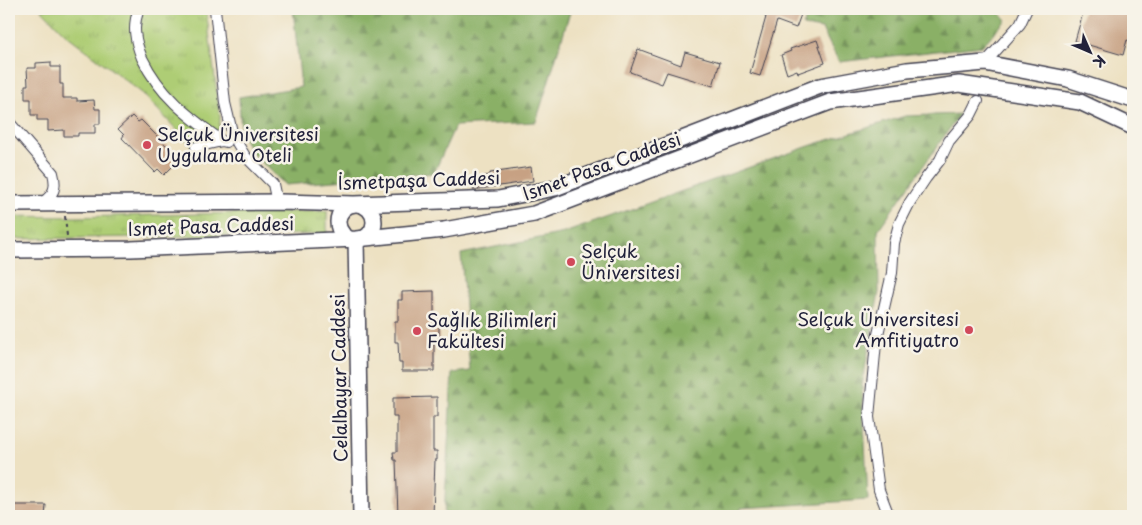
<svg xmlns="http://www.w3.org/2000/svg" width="1142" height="525" font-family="'Playpen Sans',sans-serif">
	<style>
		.grass { fill: url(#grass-tufts); stroke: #687858 }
		.forest { fill: url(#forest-firs); stroke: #566950 }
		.building { fill: #c7a183 }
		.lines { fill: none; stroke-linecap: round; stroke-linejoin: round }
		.street-casing { stroke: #403f4f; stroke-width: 12 }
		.secondary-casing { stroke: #403f4f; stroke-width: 18 }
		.path { stroke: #403f4f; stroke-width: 2; stroke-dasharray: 4 4; stroke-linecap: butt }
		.street { stroke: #fff; stroke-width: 10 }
		.secondary { stroke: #fff; stroke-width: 15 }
		.poi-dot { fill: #d1495b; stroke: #f7f3e8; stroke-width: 2 }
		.labels { text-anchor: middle; stroke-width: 5; stroke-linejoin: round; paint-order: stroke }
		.poi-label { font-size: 18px; fill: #22223b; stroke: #f7f3e8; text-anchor: start }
		.street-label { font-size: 18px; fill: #22223b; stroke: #f7f3e8 }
	</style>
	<defs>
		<pattern id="grass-tufts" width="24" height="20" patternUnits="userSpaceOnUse" patternTransform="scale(1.25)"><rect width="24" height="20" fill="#aecd75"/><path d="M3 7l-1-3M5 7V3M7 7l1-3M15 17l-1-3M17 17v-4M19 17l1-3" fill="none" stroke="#95b066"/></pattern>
		<pattern id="forest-firs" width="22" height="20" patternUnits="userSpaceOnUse" patternTransform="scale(1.25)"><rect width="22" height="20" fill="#8ab066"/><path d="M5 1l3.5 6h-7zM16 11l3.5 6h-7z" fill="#708f55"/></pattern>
	</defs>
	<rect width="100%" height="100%" fill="#f7f3e8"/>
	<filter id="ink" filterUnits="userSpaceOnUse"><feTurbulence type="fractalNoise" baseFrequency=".02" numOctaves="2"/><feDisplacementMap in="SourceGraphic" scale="10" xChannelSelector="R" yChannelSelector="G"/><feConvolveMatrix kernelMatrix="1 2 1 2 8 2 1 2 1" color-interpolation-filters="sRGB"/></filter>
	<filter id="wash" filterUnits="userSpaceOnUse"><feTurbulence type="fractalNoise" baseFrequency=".0096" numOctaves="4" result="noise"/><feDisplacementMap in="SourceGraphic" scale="20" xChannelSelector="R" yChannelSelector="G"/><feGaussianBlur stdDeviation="1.12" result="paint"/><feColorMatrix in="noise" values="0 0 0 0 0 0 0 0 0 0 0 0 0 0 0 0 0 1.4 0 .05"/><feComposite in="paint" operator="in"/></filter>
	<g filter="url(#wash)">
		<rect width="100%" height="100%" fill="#ede1c2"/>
		<path class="grass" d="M41,9H206L220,117C220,138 210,139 194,148L142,93L64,33Z
			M327,211V234L9,239V216L75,217Z"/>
		<path class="forest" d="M293,9H571L536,122L455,126L434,173L285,185L251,152L241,133L239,97L301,87Z
			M809,9H996L1006,20L982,46L839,62L822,29L803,26Z
			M960,114L878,230L879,292L862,386L868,500L741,508L739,516H444L452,373L470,371L461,254L564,233L812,145L905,116Z"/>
		<g id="blocks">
			<path class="building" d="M767,9H803L796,28L777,21L760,76L750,73L766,17H765Z
				M1084,9H1133V42L1127,40L1123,55L1075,41Z
				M817,40L825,63L798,73L797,70L787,74L781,55L791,51L790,49Z
				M638,49L681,65L685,52L720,62L713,86L667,72L662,84L630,72Z
				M51,62V67H60V84H63V98H77V101L94,100L95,109H100V124H95V133H78V136H64V130L48,131V120H37V115H31V99H25V85H28L27,68H36V63Z
				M132,116L138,122L141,120L174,153L171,156L177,162L164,175L158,169L155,172L122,138L124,135L118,129Z
				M531,167L533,181L473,190L471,179L490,175V173Z
				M434,291V321H439V342H434V371H402V363H399L398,342H395V321H398V300H402V292Z
				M437,397V417H433V451H437V460H435L433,516H398L396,460H394L393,452H397V417H393V398Z
				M9,505H46L45,516H9Z"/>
		</g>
	</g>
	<g filter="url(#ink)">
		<use href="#blocks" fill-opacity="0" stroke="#403f4f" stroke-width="1"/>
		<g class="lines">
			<g class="street-casing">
				<path id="street" d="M139,9C132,26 135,41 142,58C161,97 188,116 222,141
					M215,9L225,103L233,136L245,156L273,184L277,203
					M985,63L1020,24L1027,9
					M9,122L53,173C57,188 54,194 42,203
					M196,147L222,141L226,142
					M889,516L879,490L869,417L876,343L892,273L894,243L899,224L910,202L926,178L940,160L949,141L971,115L978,101"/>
			</g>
			<g class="secondary-casing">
				<path id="secondary" d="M9,204L281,202L354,204L498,199L555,188L820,86L907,70L985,63L1068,79L1133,100
					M338 222a18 18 0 1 1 36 0a18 18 0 1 1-36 0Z
					M356,239L361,516
					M9,250L131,249L356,239L444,230L534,214L830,102L959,84L1080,102L1133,127"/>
			</g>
			<path class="path" d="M65,216L67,236"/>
			<use href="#street" class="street"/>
			<use href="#secondary" class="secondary"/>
		</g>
	</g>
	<g class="poi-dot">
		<circle cx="147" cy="145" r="5"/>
		<circle cx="571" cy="262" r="5"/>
		<circle cx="969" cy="330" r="5"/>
		<circle cx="417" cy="331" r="5"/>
	</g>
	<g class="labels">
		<g class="poi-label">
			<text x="157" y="141">Selçuk Üniversitesi<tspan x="157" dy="21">Uygulama Oteli</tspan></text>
			<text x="581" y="258">Selçuk<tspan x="581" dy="21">Üniversitesi</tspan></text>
			<text x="959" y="326" text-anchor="end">Selçuk Üniversitesi<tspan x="959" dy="21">Amfitiyatro</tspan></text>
			<text x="427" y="327">Sağlık Bilimleri<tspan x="427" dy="21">Fakültesi</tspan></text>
		</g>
		<g class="street-label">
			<text transform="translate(602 167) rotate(-20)" y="6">Ismet Pasa Caddesi</text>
			<text transform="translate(419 181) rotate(-2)" y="6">İsmetpaşa Caddesi</text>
			<text transform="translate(211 227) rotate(-2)" y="6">Ismet Pasa Caddesi</text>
			<text transform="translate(340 378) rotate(-91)" y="6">Celalbayar Caddesi</text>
		</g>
	</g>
	<rect width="1142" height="525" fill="none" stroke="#f7f3e8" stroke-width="30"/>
	<g transform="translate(1090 52) rotate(135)" stroke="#f7f3e8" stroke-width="4" paint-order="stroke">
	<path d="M0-4L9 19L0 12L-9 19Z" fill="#22223b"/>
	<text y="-8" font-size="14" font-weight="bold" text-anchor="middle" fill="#22223b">K</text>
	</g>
</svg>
